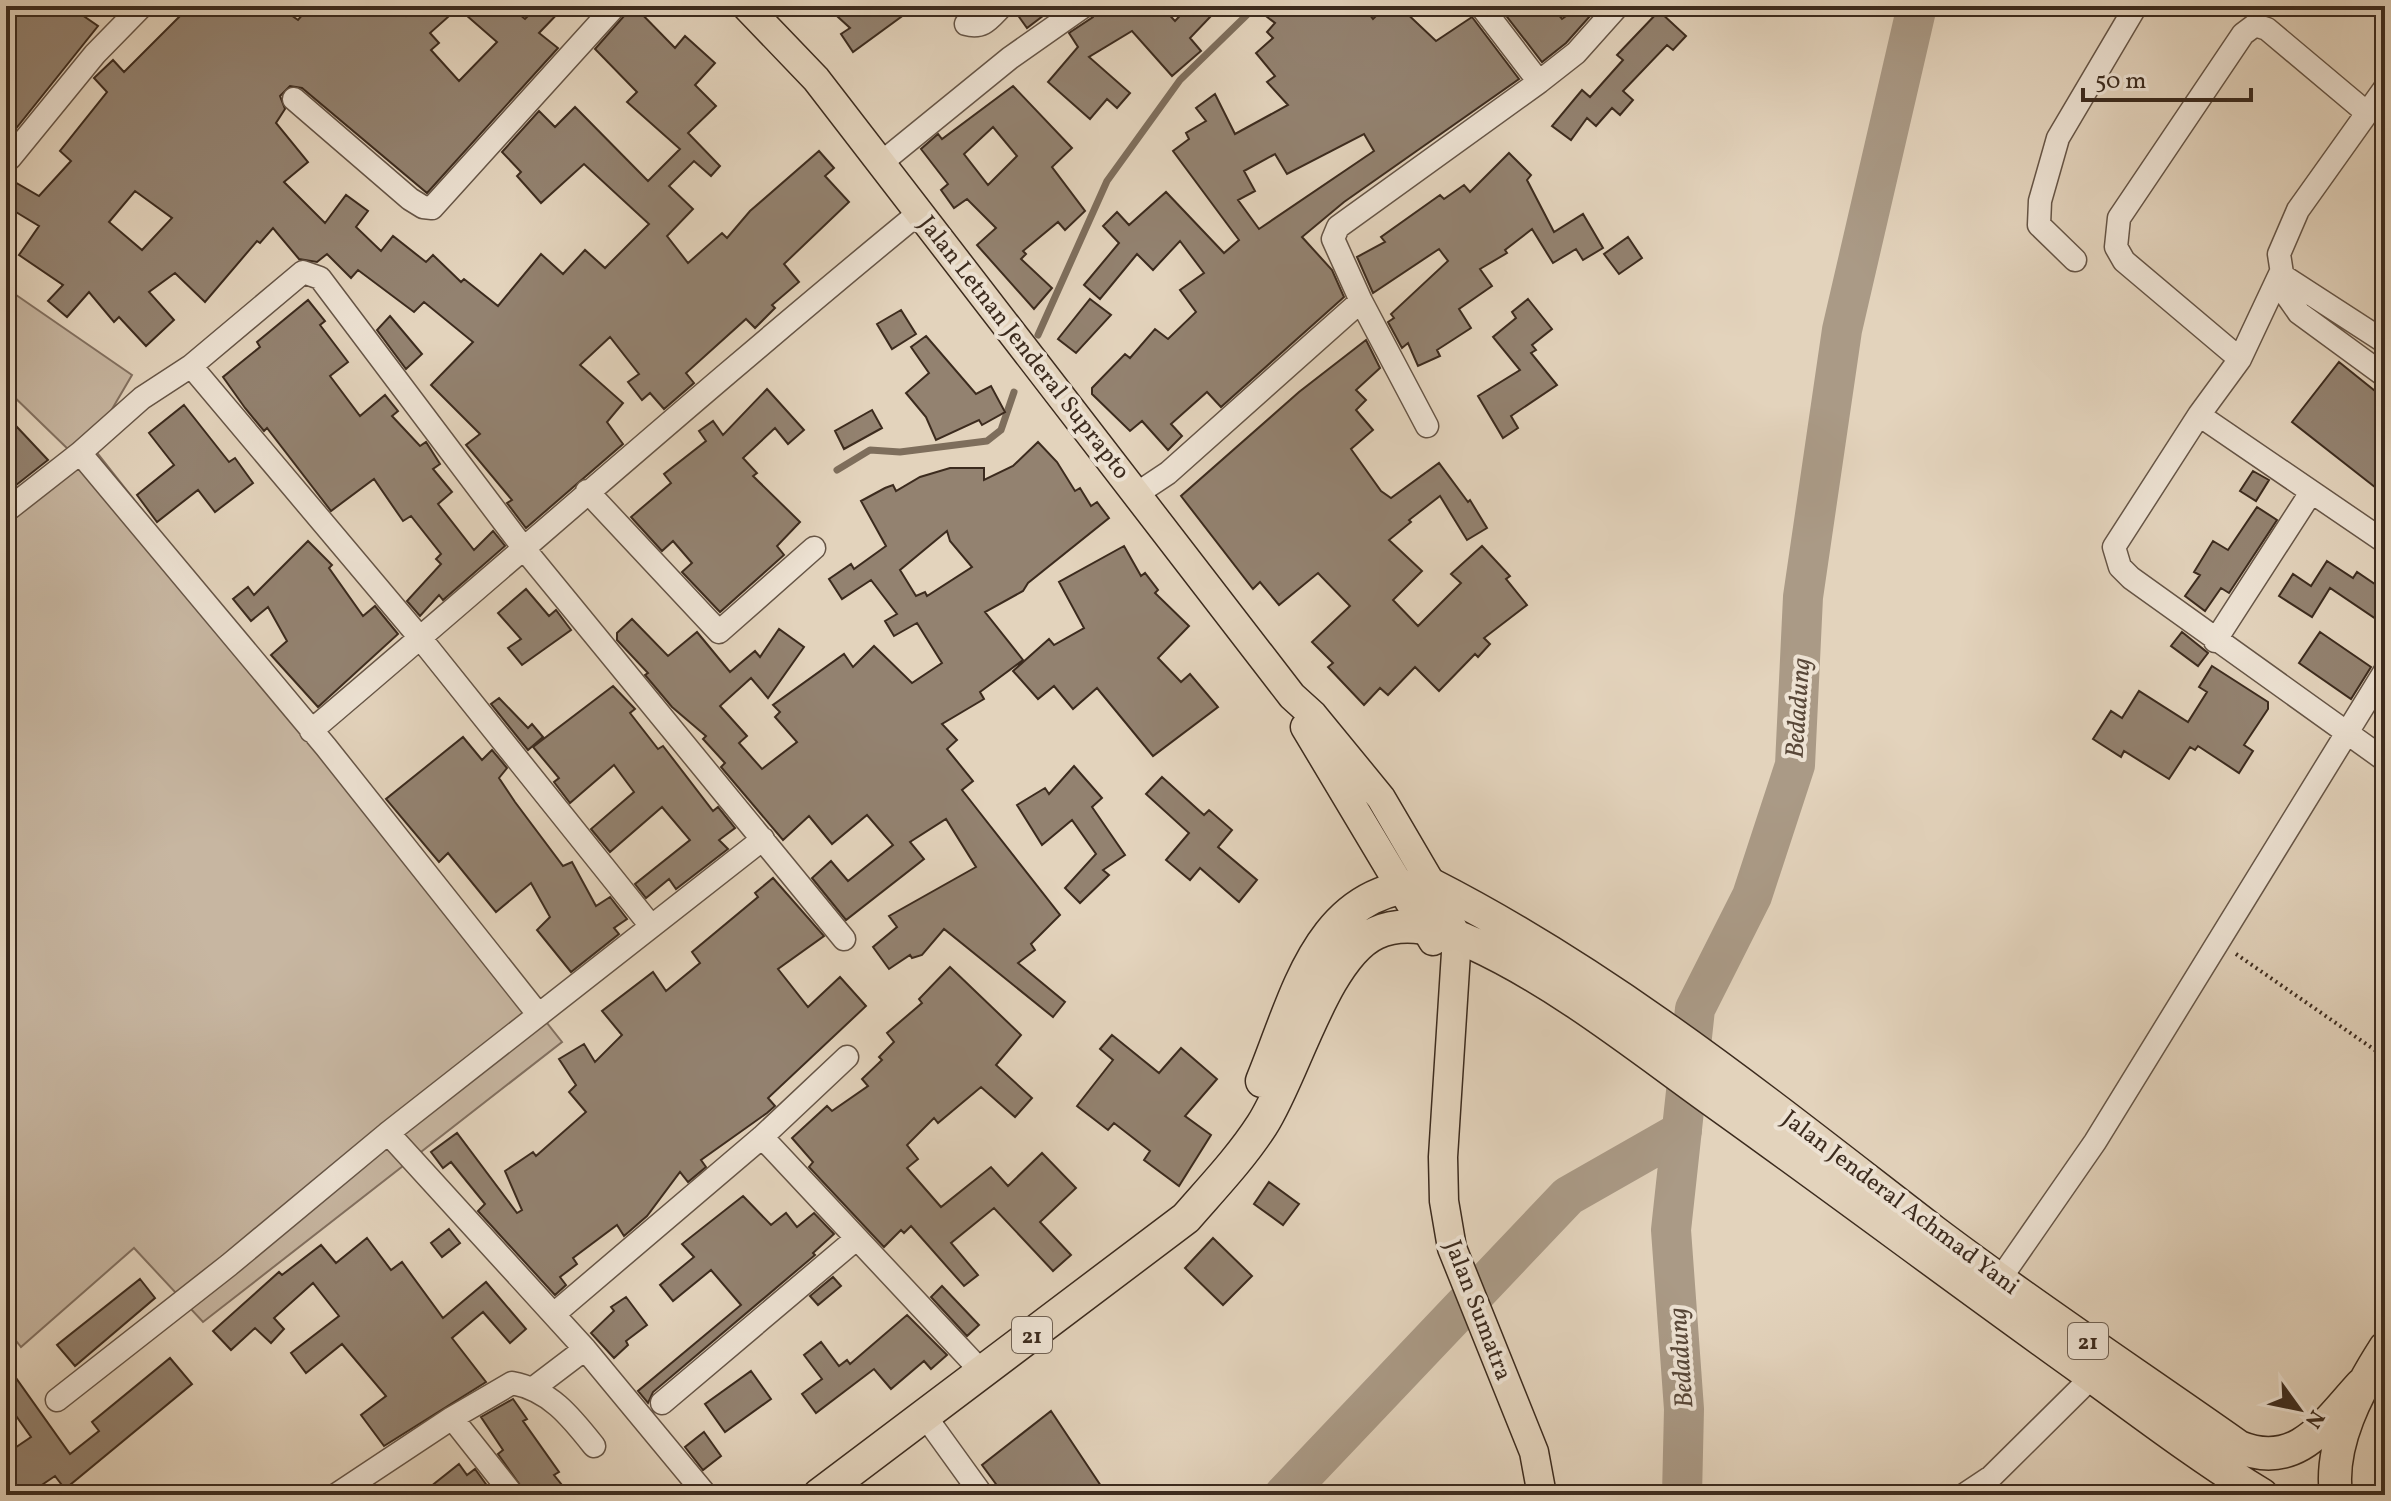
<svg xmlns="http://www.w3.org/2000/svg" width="2391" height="1501" font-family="Vollkorn,serif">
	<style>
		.green { fill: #c7b6a1; stroke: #827060; stroke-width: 2 }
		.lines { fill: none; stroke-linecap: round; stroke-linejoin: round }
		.stream { stroke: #7e6e5c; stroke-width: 7 }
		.river { stroke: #aa9a86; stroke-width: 40 }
		.building { fill: #938270; stroke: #3c2b1e; stroke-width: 2; fill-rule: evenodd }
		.minor-casing { stroke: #665546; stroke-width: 25 }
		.major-casing { stroke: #3c2b1e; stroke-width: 31 }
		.highway-casing { stroke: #3c2b1e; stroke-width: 35 }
		.path { stroke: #3c2b1e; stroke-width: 4; stroke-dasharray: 2 4; stroke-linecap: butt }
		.minor { stroke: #ede2d3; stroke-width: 22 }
		.major { stroke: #e3d3bc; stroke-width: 28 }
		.highway { stroke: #e3d3bc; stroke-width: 32 }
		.labels { text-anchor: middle; stroke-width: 8; stroke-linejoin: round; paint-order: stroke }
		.shield { fill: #ede2d3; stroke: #716254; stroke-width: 2 }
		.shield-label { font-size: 22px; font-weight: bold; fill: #3c2b1e }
		.street-label { font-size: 24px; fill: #3c2b1e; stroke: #ede2d3 }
		.water-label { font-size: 26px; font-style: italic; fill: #584738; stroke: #ede2d3 }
	</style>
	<rect width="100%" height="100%" fill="#e3d3bc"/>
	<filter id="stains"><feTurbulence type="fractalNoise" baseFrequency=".0025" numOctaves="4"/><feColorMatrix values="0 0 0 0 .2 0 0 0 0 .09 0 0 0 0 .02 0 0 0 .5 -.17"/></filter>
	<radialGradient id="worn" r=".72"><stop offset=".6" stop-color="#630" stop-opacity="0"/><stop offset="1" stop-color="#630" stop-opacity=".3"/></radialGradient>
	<path class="green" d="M6,288L132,375L91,445L562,1042L203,1322L134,1248L21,1347L6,1328V509L71,452L6,389Z"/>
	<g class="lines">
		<path class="stream" d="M1038,335L1107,181L1180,80L1256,6
			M837,470L870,450L900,452L987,441L1001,430L1014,392"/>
		<path class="river" d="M1284,1495L1568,1196L1682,1131
			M1682,1495L1684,1409L1671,1230L1695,1009L1752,896L1795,765L1803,597L1842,330L1917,6"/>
	</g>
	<path class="building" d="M6,6H69L98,26L6,141Z
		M190,6H278L298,20L310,6H393L406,16L418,6H509L525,19L538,6H565L539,33L558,48L427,193L302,88L290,86L280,96L285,109L276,123L308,162L284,182L325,223L346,195L368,211L356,227L381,251L393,236L426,262L433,255L461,282L464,279L498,306L541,254L563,274L585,250L605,268L649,224L584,164L541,203L517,176L521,172L502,152L539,111L555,127L575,107L648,181L680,149L627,102L637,92L595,49L625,15L629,6H634L675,48L685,36L715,63L695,85L716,106L688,133L720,166L711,176L694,161L669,186L693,209L667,236L688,263L722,233L727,238L750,211L819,151L834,168L825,176L849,202L784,264L799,282L772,305L775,308L755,328L746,319L686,373L694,383L664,409L650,393L642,400L628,382L639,374L610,337L580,365L623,403L607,422L623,444L526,528L507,503L512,500L466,445L480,434L431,385L473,342L424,302L414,312L358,270L351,278L327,254L317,262L299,259L273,228L260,243L257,241L205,302L175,273L149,292L174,320L146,346L119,317L114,322L89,292L67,317L48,301L63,285L19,255L39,226L6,206V177L39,196L71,161L60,151L107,92L94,78L113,60L124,72ZM458,8L497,42L459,81L431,50L439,43L430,33ZM135,191L172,218L142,250L109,222Z
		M826,6H916L853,52L841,34L850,28Z
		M1028,6H1056L1027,28L1017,14Z
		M1098,6H1161L1175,21L1189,6H1200L1211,16L1190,38L1201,51L1172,76L1132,31L1089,57L1130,93L1117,108L1107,99L1090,119L1048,82L1078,47L1069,33L1093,17Z
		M1253,6H1363L1373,19L1386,6H1399L1436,41L1472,17L1519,79L1344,202L1302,237L1332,270L1344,297L1221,407L1207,392L1171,424L1182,436L1168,450L1142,421L1130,431L1092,394V388L1125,354L1130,358L1155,329L1168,339L1196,312L1180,290L1204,273L1180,241L1153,270L1137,254L1100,299L1084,285L1119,243L1103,226L1117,212L1129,225L1166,192L1224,253L1239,240L1173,151L1189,139L1186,133L1206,121L1196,108L1215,94L1235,134L1288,105L1267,82L1275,76L1256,53L1273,38L1267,32L1275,23ZM1364,134L1374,151L1259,229L1238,200L1255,191L1244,171L1275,154L1287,174Z
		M1504,6H1551L1562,19L1580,6H1599L1566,43L1542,62L1501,9Z
		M1659,11L1686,36L1673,50L1667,45L1623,91L1633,100L1620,115L1612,108L1596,126L1587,118L1571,140L1552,126L1582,90L1590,97L1623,60L1617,55Z
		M1013,86L1072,148L1052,167L1085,211L1065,230L1058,222L1023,251L1026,254L1021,259L1052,288L1034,309L977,245L996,228L967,199L954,208L941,190L948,184L921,149L938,134L942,139ZM993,127L1017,156L988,185L964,154Z
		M1509,153L1531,175L1527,180L1554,232L1583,214L1603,248L1583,260L1576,249L1553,263L1532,229L1505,250L1507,253L1480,269L1492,286L1459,309L1471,328L1437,350L1440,356L1418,366L1408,343L1402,348L1388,322L1394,318L1391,314L1448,261L1439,249L1373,293L1357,257L1385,242L1381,237L1440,195L1444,199L1464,185L1470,192Z
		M1628,237L1642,258L1619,274L1604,254Z
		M1090,299L1111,315L1076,353L1058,339Z
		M1528,299L1552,329L1532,345L1536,350L1531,353L1557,385L1511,416L1518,428L1503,438L1478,396L1520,370L1493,337L1516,318L1512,312Z
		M308,300L325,321L320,325L348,362L330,376L360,416L385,395L398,411L392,416L420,446L426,442L440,464L433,469L452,492L438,504L474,550L493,531L505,546L443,600L439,595L420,616L407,601L441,564L436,559L441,554L411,516L403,521L374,479L331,511L267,428L264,431L245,408L223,377L260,347L257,342Z
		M901,310L916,334L892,349L877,324Z
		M390,316L422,354L406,369L377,330Z
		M926,336L976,394L991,386L1005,412L982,425L979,420L936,440L926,417L906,393L929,373L911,347Z
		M1366,340L1380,368L1356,390L1366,400L1356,410L1373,430L1351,449L1381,491L1391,498L1439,463L1468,502L1470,500L1487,528L1467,540L1440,496L1409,520L1411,522L1389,540L1422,571L1393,600L1418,626L1461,583L1451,574L1482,546L1510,576L1506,579L1527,605L1484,638L1490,644L1478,657L1475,654L1439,691L1415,667L1388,695L1380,688L1364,705L1328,667L1333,663L1312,642L1350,606L1318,573L1279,605L1260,582L1253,589L1181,496L1299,392Z
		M2339,362L2385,399V495L2292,422Z
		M767,389L804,430L788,444L775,428L743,458L757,473L753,476L800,522L777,546L784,555L720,612L682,572L692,563L673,541L662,551L631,517L671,483L664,474L706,441L699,431L713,421L723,435Z
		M184,405L229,462L235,458L253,483L215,512L198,490L157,522L137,495L174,465L149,433Z
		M872,410L882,428L844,449L835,431Z
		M17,427L48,460L6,493V438Z
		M1038,442L1057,462L1075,491L1080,488L1091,506L1097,502L1109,518L1028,583L1023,591L985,612L1023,660L980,692L984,699L942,724L957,740L947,749L973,781L962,790L1060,915L1031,944L1035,950L1018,963L1065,1002L1053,1017L944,929L922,955L912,958L910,955L889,969L873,947L897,927L889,916L976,867L946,819L910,842L924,859L846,920L812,878L831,861L848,881L893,845L867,815L832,844L809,816L783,840L721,767L725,763L703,739L706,736L672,707L645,675L648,673L617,640V633L632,619L668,656L697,632L730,672L755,651L760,657L779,629L804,647L768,698L751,678L720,706L747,736L739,743L762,769L797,742L775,717L780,712L773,705L844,654L853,667L874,646L912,683L942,663L917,623L894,636L885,621L897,614L871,580L842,599L829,579L851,564L854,569L886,546L861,501L885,488L893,485L896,491L920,477L950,468H984V480L1013,466ZM947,531L950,541L972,567L927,596L925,592L916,596L900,570Z
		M2253,471L2269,480L2256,501L2240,491Z
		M2257,507L2277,520L2229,593L2221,588L2205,611L2185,596L2200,575L2194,572L2213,541L2228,550Z
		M308,541L332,565L329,568L363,616L375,606L398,634L318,707L271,655L287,641L268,607L251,621L233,599L248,587L254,595Z
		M1124,546L1141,576L1145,573L1158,590L1155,593L1189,626L1158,658L1181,682L1190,674L1218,707L1153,756L1097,688L1073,709L1054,686L1038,699L1013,671L1049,639L1054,645L1084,628L1059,582Z
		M2327,561L2353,578L2357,572L2385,591V625L2330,588L2312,617L2279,596L2293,574L2311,586Z
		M526,589L549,616L556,610L571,630L522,665L508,648L521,639L498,613Z
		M2182,632L2208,653L2198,666L2171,646Z
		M2320,632L2371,667L2351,699L2299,663Z
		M2212,666L2268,702V709L2244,745L2253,751L2239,773L2198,746L2195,750L2190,747L2169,779L2124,751L2121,757L2093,739L2111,711L2122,718L2139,691L2188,722L2207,692L2199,687Z
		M613,686L635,709L630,713L658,749L663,746L713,811L718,807L735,828L719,840L728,849L676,889L669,879L646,898L635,884L690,840L662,807L610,852L591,829L634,792L614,765L570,803L554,782L559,778L533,747Z
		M499,698L528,728L532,724L543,737L528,750L491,704Z
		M463,737L482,760L492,750L507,768L499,778L515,802L563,866L572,862L596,906L610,897L627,919L614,928L619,934L571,972L537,930L550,917L531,883L496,912L448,853L439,862L386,799Z
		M1074,766L1102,798L1092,807L1125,855L1103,870L1109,875L1080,903L1065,888L1096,854L1072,820L1042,845L1017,805L1045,788L1049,794Z
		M1162,777L1204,815L1209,810L1232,830L1218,847L1257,880L1239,902L1200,868L1190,880L1166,860L1189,833L1146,794Z
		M773,878L824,936L778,969L808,1007L840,977L866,1006L768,1098L775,1106L767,1113L701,1160L706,1167L688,1182L680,1172L647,1216L624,1236L617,1225L573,1258L577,1264L560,1277L566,1285L555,1295L478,1211L485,1204L451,1162L443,1168L431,1152L457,1133L517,1213L522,1210L505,1171L533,1152L536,1156L586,1112L569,1092L576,1085L559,1059L584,1044L595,1062L622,1035L602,1011L653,972L666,991L700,963L692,952L758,897L755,893Z
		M950,967L1021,1035L996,1065L1032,1098L1015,1117L981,1087L938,1123L934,1118L907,1145L918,1159L907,1168L941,1207L991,1167L1008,1186L1042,1153L1076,1188L1040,1222L1071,1255L1053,1271L994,1208L951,1243L978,1275L964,1286L911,1226L904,1233L901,1230L884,1247L809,1167L813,1162L792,1138L827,1106L832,1111L868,1086L862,1079L882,1060L879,1057L894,1042L887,1033L922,1003L919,999Z
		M1112,1035L1159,1073L1181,1048L1217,1079L1185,1116L1211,1135L1179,1186L1144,1160L1150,1151L1114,1123L1108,1130L1077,1106L1113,1060L1100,1049Z
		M1269,1182L1299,1204L1283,1225L1254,1204Z
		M743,1196L771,1225L786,1213L797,1227L814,1213L834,1234L813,1253L815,1255L653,1392L648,1403L638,1391L741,1305L711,1270L673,1301L660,1285L694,1257L682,1244Z
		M449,1229L460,1243L442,1257L431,1243Z
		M367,1238L391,1270L402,1262L443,1318L486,1282L526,1329L510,1343L483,1312L452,1338L486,1382L384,1446L361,1415L386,1396L342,1344L306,1373L291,1353L339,1316L313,1283L274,1318L284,1329L271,1343L255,1328L231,1350L213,1331L279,1272L282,1275L321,1245L336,1263Z
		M1213,1238L1252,1276L1223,1305L1185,1268Z
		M833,1277L841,1286L818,1305L810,1296Z
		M140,1279L155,1298L75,1366L57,1345Z
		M942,1286L979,1325L967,1336L931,1297Z
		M626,1297L647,1325L626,1341L628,1345L614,1358L591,1333L614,1311L611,1307Z
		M907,1315L947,1355L931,1369L924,1361L891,1389L874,1369L816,1413L802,1394L822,1379L804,1355L821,1342L839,1366L847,1360L850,1364Z
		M170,1358L192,1384L65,1489L55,1476L27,1495H17L6,1479V1454L31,1437L9,1406L6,1409V1364L70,1454L99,1431L92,1422Z
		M751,1371L771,1399L725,1432L705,1404Z
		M513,1399L527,1419L523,1421L559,1472L554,1475L570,1495H527L498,1454L503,1450L481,1417Z
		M1051,1411L1107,1495H1004L982,1465Z
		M704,1432L721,1456L703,1470L685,1447Z
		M459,1464L467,1475L475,1469L488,1487L478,1495H420Z"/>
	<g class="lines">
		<g class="minor-casing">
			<path id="minor" d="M1481,6L1539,82
				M966,24C984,29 990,18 1002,6
				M2385,88L2298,210L2279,254L2285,293L2299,313L2385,376
				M294,99L410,199L423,207L432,208L615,6
				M10,158L95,54L142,6
				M881,163L1010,58L1084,6
				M2075,260L2039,225L2040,201L2058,138L2136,6
				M2280,274L2240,359L2199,415L2385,542
				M2280,274L2385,342
				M1361,301L1427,426
				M2240,359L2124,261L2116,247L2119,218L2243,34L2255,25L2267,29L2367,113
				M191,366L421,639L651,926
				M2199,415L2114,547L2120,567L2131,578L2385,760
				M587,491L719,632L814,548
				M1138,493L1168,473L1361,301L1333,239L1338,227L1539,82L1576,53L1618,6
				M6,511L80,453
				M2215,641L2310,494
				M311,731C515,558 714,381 920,212
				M538,1014L326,747L80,453L142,398L191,366L303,272L320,278L525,550L844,939
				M388,1133L585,1349L706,1495
				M762,1137L983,1373
				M2000,1279L2095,1142L2385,671
				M554,1314L762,1137L847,1057
				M535,1387L585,1349
				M57,1400L229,1265L388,1133L763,839
				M662,1403L856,1239
				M925,1416L982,1495
				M452,1418L512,1383C550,1390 571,1417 594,1446
				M336,1495L452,1418L513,1495
				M1964,1495L1991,1477L2092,1377"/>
		</g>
		<g class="major-casing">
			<path id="major" d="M746,6L816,79L1292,696L1313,715L1381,798L1432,885L1457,937L1443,1157L1444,1201L1452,1248L1534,1452L1542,1495
				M1305,727L1433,941"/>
		</g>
		<g class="highway-casing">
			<path id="highway" d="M1262,1081C1298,994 1319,884 1432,885C1614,978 1772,1107 1933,1231C2032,1306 2137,1375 2239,1447C2297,1471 2326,1423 2361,1385
				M819,1495L1186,1218C1212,1188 1240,1159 1262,1125C1294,1076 1324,957 1376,933C1406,919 1443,930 1472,943C1559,983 1637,1046 1715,1102C1838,1190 1959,1281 2082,1369C2141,1412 2200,1457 2262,1495
				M2336,1495C2329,1444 2358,1390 2385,1348"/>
		</g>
		<path class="path" d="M2236,954L2385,1057"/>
		<use href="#minor" class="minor"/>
		<use href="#major" class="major"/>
		<use href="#highway" class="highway"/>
	</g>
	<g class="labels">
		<g class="shield">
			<rect x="1012" y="1317" width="40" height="36" rx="6"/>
			<rect x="2068" y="1323" width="40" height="36" rx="6"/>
		</g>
		<g class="shield-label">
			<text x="1032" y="1343">21</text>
			<text x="2088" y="1349">21</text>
		</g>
		<g class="street-label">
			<text transform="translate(1025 347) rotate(52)" y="8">Jalan Letnan Jenderal Suprapto</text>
			<text transform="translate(1901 1202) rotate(37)" y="8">Jalan Jenderal Achmad Yani</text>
			<text transform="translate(1479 1310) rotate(69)" y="8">Jalan Sumatra</text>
		</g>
		<g class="water-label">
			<text transform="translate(1797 708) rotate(-86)" y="9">Bedadung</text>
			<text transform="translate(1680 1358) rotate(-94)" y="9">Bedadung</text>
		</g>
	</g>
	<rect width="2391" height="1501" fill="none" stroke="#e3d3bc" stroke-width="32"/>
	<rect x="8" y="8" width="2375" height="1485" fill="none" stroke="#3c2b1e" stroke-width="4"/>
	<rect x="16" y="16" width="2359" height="1469" fill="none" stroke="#3c2b1e" stroke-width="2"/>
	<g transform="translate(2299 1409) rotate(123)" stroke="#ede2d3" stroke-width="6" paint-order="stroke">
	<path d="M0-6L14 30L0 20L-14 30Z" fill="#3c2b1e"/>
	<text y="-12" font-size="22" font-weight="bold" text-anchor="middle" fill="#3c2b1e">N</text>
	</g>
	<path d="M2083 88v12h168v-12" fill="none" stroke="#3c2b1e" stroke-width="4"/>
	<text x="2095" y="88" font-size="24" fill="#3c2b1e" stroke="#ede2d3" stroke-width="6" paint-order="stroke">50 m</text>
	<rect width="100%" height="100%" filter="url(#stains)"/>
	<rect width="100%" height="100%" fill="url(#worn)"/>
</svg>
